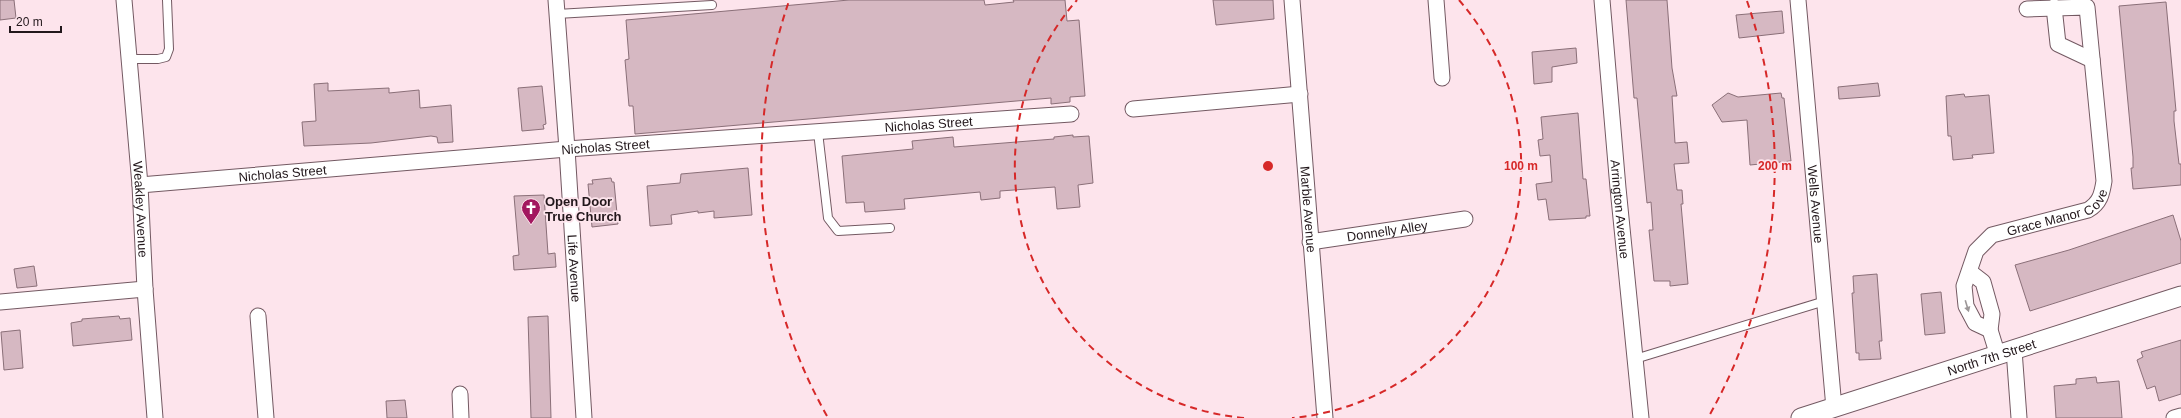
<svg xmlns="http://www.w3.org/2000/svg" width="2181" height="418" font-family="Arial,sans-serif">
	<style>
		.building { fill: #d6b8c2; stroke: #8a6f78 }
		.lines { fill: none; stroke-linecap: round; stroke-linejoin: round }
		.service-casing { stroke: #735962; stroke-width: 10 }
		.minor-casing { stroke: #735962; stroke-width: 17 }
		.tertiary-casing { stroke: #735962; stroke-width: 21 }
		.service { stroke: #fff; stroke-width: 8 }
		.minor { stroke: #fff; stroke-width: 15 }
		.tertiary { stroke: #fff; stroke-width: 19 }
		.oneway { fill: #9c9798 }
		.ring { fill: none; stroke: #d62828; stroke-width: 2; stroke-dasharray: 7 5 }
		.labels { text-anchor: middle; stroke-width: 3.5; stroke-linejoin: round; paint-order: stroke }
		.street-label { font-size: 13px; fill: #22171b; stroke: #fde4ec }
		.poi-label { font-size: 13px; font-weight: bold; fill: #22171b; stroke: #fde4ec; text-anchor: start }
		.centre { fill: #d62828; stroke: #fde4ec; stroke-width: 2 }
		.ring-label { font-size: 12px; text-anchor: middle; font-weight: bold; fill: #d62828; stroke: #fde4ec; stroke-width: 3.5; stroke-linejoin: round; paint-order: stroke }
	</style>
	<rect width="100%" height="100%" fill="#fde4ec"/>
	<path class="building" d="M0,0H14L16,18L0,20Z
		M849,0H984L985,5L1014,2L1013,0H1065L1067,21L1079,20L1085,96L1070,97V102L1051,104V98L635,134L633,106H629L625,60L629,59L626,20Z
		M1213,0H1273L1274,19L1216,25Z
		M1626,0H1667L1672,68L1677,96H1672L1675,143L1687,142L1689,163L1674,164L1677,190H1682L1683,204H1681L1688,284L1670,286V281H1654L1649,230H1653L1651,202L1647,203L1637,98H1634Z
		M2166,2L2176,111H2174V121L2179,164H2181V185L2133,189L2131,168H2133V157L2119,6Z
		M1782,11L1784,33L1739,38L1736,15Z
		M1576,48L1577,63L1552,67V82L1534,84L1532,52Z
		M328,83V91L389,88V93L419,90L420,108L451,105L453,142L438,143L437,137L431,136L371,143L304,146L302,122L316,121L314,84Z
		M1878,83L1880,96L1839,99L1838,87Z
		M542,86L546,124L543,125L544,129L522,131L518,88Z
		M1728,93L1738,97L1781,93L1782,98H1784L1791,161L1750,165L1747,120L1722,122L1712,105Z
		M1964,94L1965,97L1989,95L1994,153L1972,155L1973,158L1953,160L1951,136H1948L1946,96Z
		M1578,113L1583,179H1586L1590,216H1586V218L1549,220L1546,199L1538,200L1536,184L1552,182L1550,155L1540,156L1538,140L1543,139L1541,117Z
		M1073,135V137L1089,136L1093,183L1078,185L1080,207L1057,209L1055,187L1000,191V198L981,200L980,192L904,199L905,209L865,212L864,202L846,203L842,156L913,149L912,141L953,137L954,147L1054,139V137Z
		M748,168L752,215L714,218V211L698,213V211L671,215L672,224L650,226L647,186L680,183L681,174Z
		M611,178L612,182H614L618,224L592,227L588,184H593L592,180Z
		M544,195L548,254L555,253L556,267L514,270L513,256L519,255L514,196Z
		M2173,215L2181,241V263L2030,311L2015,265L2069,250Z
		M34,266L37,286L17,288L14,269Z
		M1877,274L1882,341H1879L1881,359L1859,360V353H1856L1852,293H1854L1853,276Z
		M1941,292L1945,333L1925,335L1921,294Z
		M119,316L120,319L130,318L132,340L73,346L71,323L82,321V319Z
		M548,316L551,418H531L528,317Z
		M20,330L23,368L4,370L1,332Z
		M2181,340V394L2159,401L2155,386L2147,389L2137,360L2143,357L2141,352Z
		M2096,377L2097,383L2119,381L2122,418H2056L2054,386L2076,384V379Z
		M405,400L407,418H387L386,401Z"/>
	<g class="lines">
		<g class="service-casing">
			<path id="service" d="M557,14L712,5
				M129,59H158L166,57L169,49L167,0
				M818,132L828,218L838,231L890,228
				M1635,359L1825,301"/>
		</g>
		<g class="minor-casing">
			<g id="minor">
				<path id="s1" d="M124,0L140,185L145,289L155,418"/>
				<path id="s2" d="M556,0L567,149L584,418"/>
				<path id="s3" d="M1292,0L1325,418"/>
				<path d="M1436,0L1442,78"/>
				<path id="s4" d="M1602,0L1618,188L1641,418"/>
				<path id="s5" d="M1798,0L1834,408"/>
				<path d="M2054,7L2058,44L2092,60"/>
				<path d="M1133,109L1300,94"/>
				<path id="s6" d="M140,185L567,149L1071,114"/>
				<path id="s7" d="M1310,242L1465,219"/>
				<path d="M1970,272L1983,282L1992,314L1990,330L1998,356"/>
				<path d="M0,302L145,289"/>
				<path d="M258,316L266,418"/>
				<path id="s8" d="M1990,330L1975,323L1966,306L1964,286L1976,251L1992,235L2088,210C2100,203 2102,194 2104,181L2087,7L2027,9"/>
				<path d="M2014,350L2019,418"/>
				<path d="M460,394L461,418"/>
				<path d="M2174,418L2181,416"/>
			</g>
		</g>
		<g class="tertiary-casing">
			<g id="tertiary">
				<path id="s9" d="M1801,418L2181,296"/>
			</g>
		</g>
		<use href="#service" class="service"/>
		<use href="#minor" class="minor"/>
		<use href="#tertiary" class="tertiary"/>
	</g>
	<defs><path id="oneway-solid" d="M-6-.8H1V-3.2L6.5 0L1 3.2V.8H-6Z"/></defs>
	<use class="oneway" href="#oneway-solid" transform="translate(1967 306) rotate(73)"/>
	<g class="ring">
		<path d="M1244 418A253 253 0 0 1 1077 0M1459 0A253 253 0 0 1 1292 418"/>
		<path d="M827 416A507 507 0 0 1 789 1M1747 1A507 507 0 0 1 1709 416"/>
	</g>
	<defs>
		<g id="church-pin" transform="scale(1)"><path d="M0 17L-7.5 6A9.5 9.5 0 1 1 7.5 6Z" fill="#a2175f" stroke="#fde4ec"/><path d="M-1.2-6h2.4v3.5h3.3v2.4h-3.3V6h-2.4V-.1h-3.3v-2.4h3.3Z" fill="#fff"/></g>
	</defs>
	<g fill-rule="evenodd">
		<use href="#church-pin" x="531" y="208"/>
	</g>
	<g class="labels">
		<g class="street-label">
			<text dy="5" stroke="none"><textPath href="#s6" startOffset="791">Nicholas Street</textPath></text>
			<text dy="5" stroke="none"><textPath href="#s6" startOffset="467">Nicholas Street</textPath></text>
			<text dy="5" stroke="none"><textPath href="#s6" startOffset="143">Nicholas Street</textPath></text>
			<text dy="5" stroke="none"><textPath href="#s5" startOffset="205">Wells Avenue</textPath></text>
			<text dy="5" stroke="none"><textPath href="#s1" startOffset="210">Weakley Avenue</textPath></text>
			<text dy="5" stroke="none"><textPath href="#s3" startOffset="210">Marble Avenue</textPath></text>
			<text dy="5" stroke="none"><textPath href="#s4" startOffset="210">Arrington Avenue</textPath></text>
			<text dy="5" stroke="none"><textPath href="#s8" startOffset="186">Grace Manor Cove</textPath></text>
			<text dy="5" stroke="none"><textPath href="#s7" startOffset="78">Donnelly Alley</textPath></text>
			<text dy="5" stroke="none"><textPath href="#s2" startOffset="269">Life Avenue</textPath></text>
			<text dy="5" stroke="none"><textPath href="#s9" startOffset="200">North 7th Street</textPath></text>
		</g>
		<g class="poi-label">
			<text x="545" y="206">Open Door<tspan x="545" dy="15">True Church</tspan></text>
		</g>
	</g>
	<circle cx="1268" cy="166" r="6" class="centre"/>
	<g class="ring-label">
		<text x="1521" y="170">100 m</text>
		<text x="1775" y="170">200 m</text>
	</g>
	<path d="M10 26v6h51v-6" fill="none" stroke="#22171b" stroke-width="2"/>
	<text x="16" y="26" font-size="12" fill="#22171b" stroke="#fde4ec" stroke-width="3" paint-order="stroke">20 m</text>
</svg>
